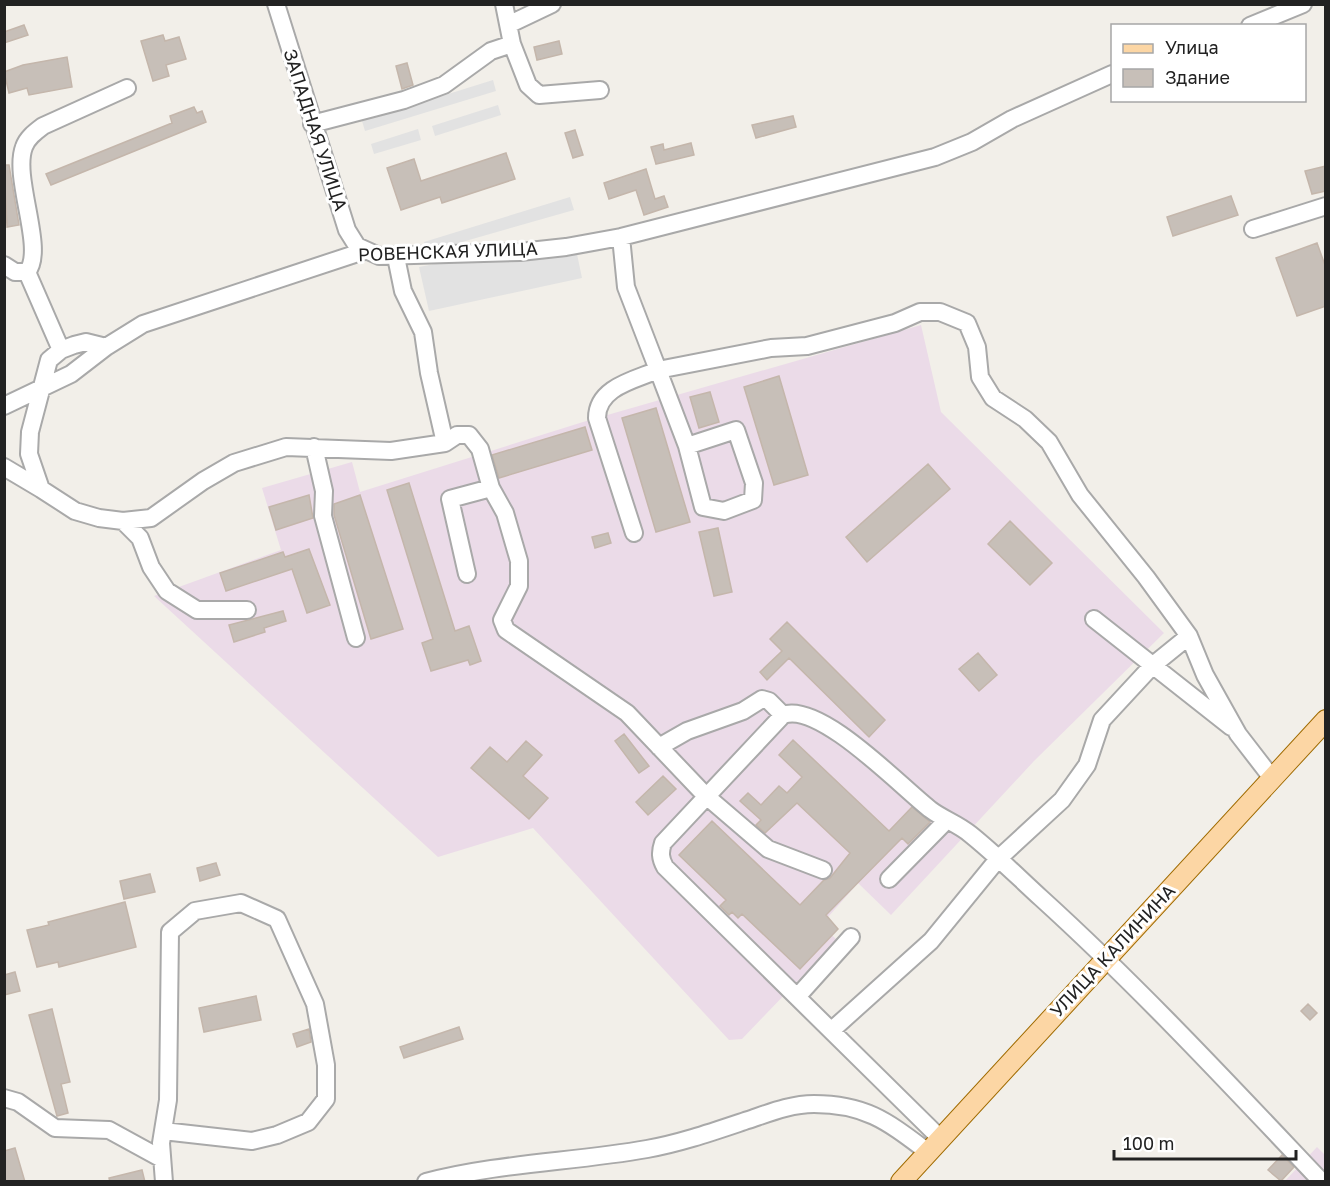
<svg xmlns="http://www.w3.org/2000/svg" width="1330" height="1186" font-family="'Golos Text',sans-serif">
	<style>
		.industrial { fill: #ebdbe8 }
		.parking { fill: #e2e2e2 }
		.building { fill: #c7bfb8; stroke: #c4b6ab; stroke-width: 1.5 }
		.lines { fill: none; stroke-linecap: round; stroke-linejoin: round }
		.minor-casing { stroke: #a9a9a9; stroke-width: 20 }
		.major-casing { stroke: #a06b00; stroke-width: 22 }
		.minor { stroke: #fff; stroke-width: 16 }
		.major { stroke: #fcd6a4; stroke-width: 20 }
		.labels { text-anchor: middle; stroke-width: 6; stroke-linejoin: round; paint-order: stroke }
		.street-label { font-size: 18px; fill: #222; stroke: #fff }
	</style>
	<rect width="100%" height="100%" fill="#f2efe9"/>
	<path class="industrial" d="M921,325L941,412L1164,633L1034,761L891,915L858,883L821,925L837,940L742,1039L729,1040L533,828L438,857L154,596L281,550L262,488L352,462L360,492L583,422Z
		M1317,1147L1325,1155V1181L1284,1182Z"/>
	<path class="parking" d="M493,80L496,91L365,131L362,121Z
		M498,105L501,115L435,136L432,126Z
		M418,129L421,140L374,154L371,144Z
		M570,197L574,210L427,252L424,242Z
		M577,254L582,278L429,311L419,267L440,263Z"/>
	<path class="building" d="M24,25L28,35L4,43V32Z
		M163,35L165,41L179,37L186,59L166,65L169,76L153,81L141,41Z
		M559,41L562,54L537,60L534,47Z
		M67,57L72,87L29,95L27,88L9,93L4,72L23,65Z
		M407,63L413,85L402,89L396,66Z
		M194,107L197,113L202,111L206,122L51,185L46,174L172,123L170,116Z
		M793,116L796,127L756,138L752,125Z
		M575,130L583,155L573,158L565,133Z
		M691,143L694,155L656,164L651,147L663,144L664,150Z
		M506,153L515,179L442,203L440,197L401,210L387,168L414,159L421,181Z
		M4,165H9L19,225L7,227Z
		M1326,166V191L1312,194L1305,171Z
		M646,169L655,199L664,196L668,207L644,215L636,190L609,199L604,183Z
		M1231,196L1238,215L1173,236L1167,217Z
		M1317,243L1326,268V306L1297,316L1276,258Z
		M779,376L808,475L774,485L744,387Z
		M710,392L719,422L699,428L690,397Z
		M656,408L690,522L656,532L622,418Z
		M585,427L592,450L499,478L492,455Z
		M928,464L950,489L867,562L846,537Z
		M409,483L455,631L469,626L481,661L470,665L468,660L431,671L422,643L433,639L387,490Z
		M309,495L313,518L276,530L269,507Z
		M360,495L403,629L371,639L334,515V504Z
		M1010,521L1052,563L1030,585L988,544Z
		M718,528L732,592L714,596L699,532Z
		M608,533L611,543L595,548L592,537Z
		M309,549L330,605L307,613L292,569L226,591L220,573L283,552L285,557Z
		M283,611L286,621L264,628L265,632L234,642L229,625Z
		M787,622L885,720L869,737L789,658L767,680L760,672L782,651L770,639Z
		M978,653L997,675L979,691L959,669Z
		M624,734L649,766L639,773L615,741Z
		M793,740L889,831L912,807L930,822L908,844L902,838L826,915L838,929L800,969L742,914L738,918L732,912L729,915L720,906L726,900L679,855L712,821L800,905L824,880L830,878L850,853L797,803L765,833L756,825L761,820L740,801L748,793L761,805L779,786L787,793L802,777L779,755Z
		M526,741L542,755L523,776L548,798L529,819L471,768L490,747L507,762Z
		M663,776L676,789L648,815L636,802Z
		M216,863L220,875L200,881L197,868Z
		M150,874L155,892L124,899L120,881Z
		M125,902L136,947L59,967L58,962L37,967L27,930L49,925L48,922Z
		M15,972L20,991L4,995V975Z
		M256,996L261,1020L204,1032L199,1008Z
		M1308,1004L1317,1013L1310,1020L1301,1011Z
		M52,1009L70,1082L61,1084L68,1113L57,1116L29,1015Z
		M459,1027L463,1039L404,1058L400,1047Z
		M309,1029L311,1042L297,1047L293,1034Z
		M15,1148L25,1182H4V1151Z
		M1282,1155L1294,1167L1281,1181L1268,1170Z
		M142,1170L145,1182H110L109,1178Z"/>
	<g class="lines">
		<g class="minor-casing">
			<path id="minor" d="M276,4L347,230L357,246L379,256L520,252L566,247L621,237L935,157L972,142L1012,119L1112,74
				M510,24L552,4
				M1250,26L1303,4
				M512,44L528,85L539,95L600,90
				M312,124L404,100L444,85L491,51L512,44L504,4
				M1253,229L1326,206
				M621,237L626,287L658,370L771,348L807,346L895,323L920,312H940L967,323L977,347L980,377L993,398L1025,419L1049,442L1080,495L1146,577L1189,636L1205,675L1238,734L1272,778
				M396,257L403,291L423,332L429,373L445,443
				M4,265L15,272H27L61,350
				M27,272C46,250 12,178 24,147C27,138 35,132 43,126L127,88
				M106,347L86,342L74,345L61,350L49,360L30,432L29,454L41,489L75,511L99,518L123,521L151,518L203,481L234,463L286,447L391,451L445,443L457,435H469L480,449L491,488L505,513L519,561V586L502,620L506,630L627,713L705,795L768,849L823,870
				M4,406L71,374L106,347L143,324L364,251
				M314,447L324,491L323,516L356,638
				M4,467L41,489
				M123,521L140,538L151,567L167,591L197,610H247
				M634,533L597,418C597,387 635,380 658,370L687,446L703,507L724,511L753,500L754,483L736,430L687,446
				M467,574L450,499L491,488
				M1094,619L1231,727
				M659,747L687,731L743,711L762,699L769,701L783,715
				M889,879L947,820
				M797,997L851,937
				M832,1030L931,941L998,859L1062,800L1087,765L1102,720L1152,666L1189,636
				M4,1098L18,1102L55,1128L109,1130L162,1159
				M163,1131L252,1141L277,1135L308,1122L326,1099V1065L315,1004L277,919L241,903L195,911L170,932L168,1100L161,1143L164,1182
				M940,1138L665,867C660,858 660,852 663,843L783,715C820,701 902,788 931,810C943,819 958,824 970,834C995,854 1017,876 1041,898C1139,987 1230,1085 1322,1182
				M426,1182C498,1163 574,1162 647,1149C681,1143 715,1131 748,1120C769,1113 791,1104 814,1104C866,1104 888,1122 928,1152"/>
		</g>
		<g class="major-casing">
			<path id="major" d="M901,1182L1326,720"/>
		</g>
		<use href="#minor" class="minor"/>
		<use href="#major" class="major"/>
	</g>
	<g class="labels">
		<g class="street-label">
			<text transform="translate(315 130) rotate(72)" y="6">ЗАПАДНАЯ УЛИЦА</text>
			<text transform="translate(448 252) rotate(-2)" y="6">РОВЕНСКАЯ УЛИЦА</text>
			<text transform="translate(1113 951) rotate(-47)" y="6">УЛИЦА КАЛИНИНА</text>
		</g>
	</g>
	<rect width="1330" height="1186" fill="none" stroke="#222222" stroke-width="12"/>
	<rect x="1111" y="24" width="195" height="78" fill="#ffffff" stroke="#a7a7a7" stroke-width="1.5"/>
	<rect x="1123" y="44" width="30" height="9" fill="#fcd6a4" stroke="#a7a7a7" stroke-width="1.5"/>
	<text x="1165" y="54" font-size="18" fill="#222222">Улица</text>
	<rect x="1123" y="69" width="30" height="18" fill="#c7bfb8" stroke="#a7a7a7" stroke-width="1.5"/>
	<text x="1165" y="84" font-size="18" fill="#222222">Здание</text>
	<path d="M1114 1150v9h182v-9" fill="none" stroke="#222222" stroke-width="3"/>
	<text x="1123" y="1150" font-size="18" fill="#222222" stroke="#ffffff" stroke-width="4.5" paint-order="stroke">100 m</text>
</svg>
